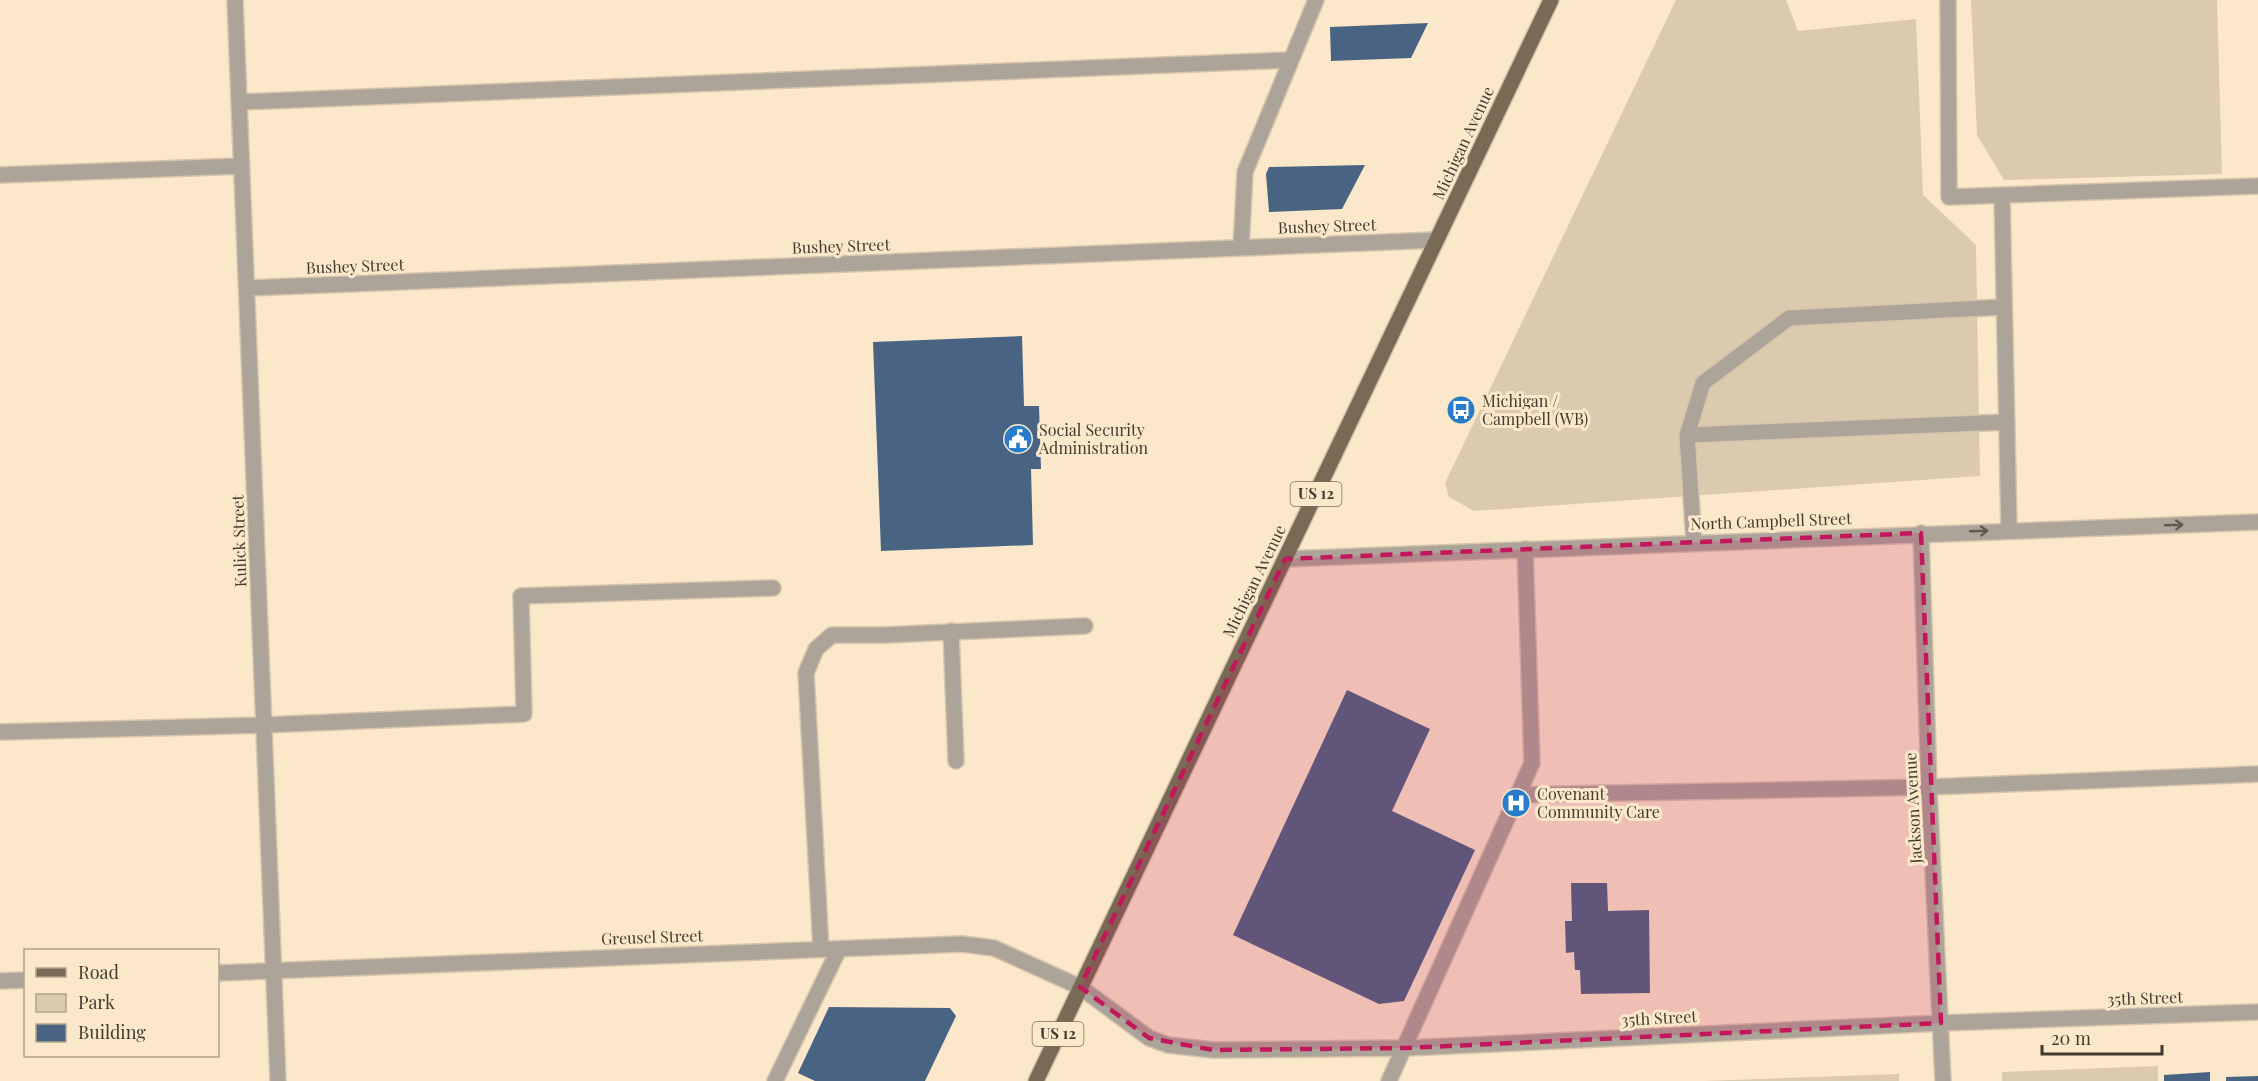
<svg xmlns="http://www.w3.org/2000/svg" width="2258" height="1081" font-family="'Playfair Display',serif">
	<style>
		.green { fill: #dbcaae }
		.building { fill: #496482 }
		.lines { fill: none; stroke-linecap: round; stroke-linejoin: round }
		.minor-casing { stroke: #d6c5ac; stroke-width: 18 }
		.major-casing { stroke: #d6c5ac; stroke-width: 18 }
		.minor { stroke: #aca498; stroke-width: 15 }
		.major { stroke: #786a54; stroke-width: 15 }
		.oneway { stroke: #625a4f }
		.marked { fill: #c2185b; fill-opacity: 0.2; stroke: #c2185b; stroke-width: 4.5; stroke-dasharray: 12 8; stroke-linejoin: round }
		.labels { text-anchor: middle; stroke-width: 6; stroke-linejoin: round; paint-order: stroke }
		.shield { fill: #fbe8cb; stroke: #7a6f5e; stroke-width: 1.5 }
		.shield-label { font-size: 15px; font-weight: bold; fill: #433b30 }
		.street-label { font-size: 16px; fill: #433b30; stroke: #fbe8cb }
		.poi-label { font-size: 16px; fill: #433b30; stroke: #fbe8cb; text-anchor: start }
	</style>
	<rect width="100%" height="100%" fill="#fbe8cb"/>
	<path class="green" d="M1676,0H1786L1798,31L1916,19L1923,195L1976,245L1980,476L1474,511L1449,497L1445,483Z
		M1971,0H2217L2222,174L2004,180L1977,135Z
		M2158,1066V1081H2002V1072Z
		M1899,1074V1081H1703Z"/>
	<path class="building" d="M1428,23L1411,58L1331,61L1330,27Z
		M1365,165L1342,209L1269,212L1266,174L1269,167Z
		M1022,336L1024,406H1039L1041,469H1031L1033,545L881,551L873,342Z
		M1347,690L1430,729L1392,811L1475,850L1404,1001L1379,1004L1233,935Z
		M1571,883H1607L1608,911L1649,910L1650,993L1581,994L1580,970H1575L1574,952L1566,953L1565,921H1572Z
		M829,1007L950,1008L956,1016L925,1081H815L798,1073Z
		M2210,1072V1081H2164V1075Z
		M2258,1076V1081H2226V1077Z"/>
	<g class="lines">
		<g class="minor-casing">
			<path id="minor" d="M235,0L278,1081
				M1948,0L1949,197L2258,186
				M239,102L1290,60
				M0,175L241,166
				M2002,195L2009,530
				M1241,248L1245,172L1316,0
				M247,288L1436,240
				M2004,307L1789,318L1703,383L1687,435L2007,422
				M1687,435L1694,542
				M1921,533L1929,787L1943,1081
				M1285,559L2258,522
				M951,631L956,761
				M0,732L264,725L524,714L521,596L773,588
				M1516,795L1929,787L2258,774
				M821,949L806,673L816,649L832,635H884L1085,626
				M218,973L962,944L994,948L1080,987L1149,1038L1168,1045L1213,1050L1406,1048L1941,1023L2258,1012
				M0,981L26,980
				M775,1081L839,949
				M1389,1081L1532,763L1525,549"/>
		</g>
		<g class="major-casing">
			<path id="major" d="M1036,1081L1551,0"/>
		</g>
		<use href="#minor" class="minor"/>
		<use href="#major" class="major"/>
	</g>
	<defs><path id="oneway-shaft" d="M-6 0H5M1.5-3L5.5 0L1.5 3" fill="none" stroke-width="1.6" stroke-linecap="round" stroke-linejoin="round" transform="scale(1.5)"/></defs>
	<g class="oneway">
		<use href="#oneway-shaft" transform="translate(2174 525) rotate(-2)"/>
		<use href="#oneway-shaft" transform="translate(1979 531) rotate(-2)"/>
	</g>
	<path class="marked" d="M1921,533L1941,1023L1406,1048L1213,1050L1149,1038L1080,987L1285,559Z"/>
	<defs>
		<g id="bus-disc" transform="scale(1.5)"><circle r="9.5" fill="#287cca" stroke="#fbe8cb"/><path d="M-5-6H5V4H4V6H2V4H-2V6H-4V4H-5ZM-3.5-4V0h7V-4ZM-3.5 1.2v1.5H-2V1.2ZM2 1.2v1.5H3.5V1.2Z" fill="#fff"/></g>
		<g id="civic-disc" transform="scale(1.5)"><circle r="9.5" fill="#287cca" stroke="#fbe8cb"/><path d="M-.6-6.5H3V-4.5H.6V-3L4-1V1h2V6H-6V1h2V-1L-.6-3ZM-1.2 2.5V6h2.4V2.5Z" fill="#fff"/></g>
		<g id="hospital-disc" transform="scale(1.5)"><circle r="9.5" fill="#287cca" stroke="#fbe8cb"/><path d="M-5-5h3v3.5h4V-5h3V5h-3V1.5h-4V5h-3Z" fill="#fff"/></g>
	</defs>
	<g fill-rule="evenodd">
		<use href="#bus-disc" x="1461" y="410"/>
		<use href="#civic-disc" x="1018" y="439"/>
		<use href="#hospital-disc" x="1516" y="803"/>
	</g>
	<g class="labels">
		<g class="shield">
			<rect x="1290.5" y="482" width="51" height="24" rx="4.5"/>
			<rect x="1032.5" y="1022" width="51" height="24" rx="4.5"/>
		</g>
		<g class="shield-label">
			<text x="1316" y="499">US 12</text>
			<text x="1058" y="1039">US 12</text>
		</g>
		<g class="street-label">
			<text transform="translate(1463 143) rotate(-65)" y="6">Michigan Avenue</text>
			<text transform="translate(1327 226) rotate(-2)" y="6">Bushey Street</text>
			<text transform="translate(841 246) rotate(-2)" y="6">Bushey Street</text>
			<text transform="translate(355 266) rotate(-2)" y="6">Bushey Street</text>
			<text transform="translate(1771 521) rotate(-2)" y="6">North Campbell Street</text>
			<text transform="translate(239 541) rotate(-92)" y="6">Kulick Street</text>
			<text transform="translate(1254 581) rotate(-64)" y="6">Michigan Avenue</text>
			<text transform="translate(1913 808) rotate(-93)" y="6">Jackson Avenue</text>
			<text transform="translate(652 937) rotate(-2)" y="6">Greusel Street</text>
			<text transform="translate(2145 998) rotate(-2)" y="6">35th Street</text>
			<text transform="translate(1659 1018) rotate(-3)" y="6">35th Street</text>
		</g>
		<g class="poi-label">
			<text x="1482" y="407">Michigan /<tspan x="1482" dy="18">Campbell (WB)</tspan></text>
			<text x="1039" y="436">Social Security<tspan x="1039" dy="18">Administration</tspan></text>
			<text x="1537" y="800">Covenant<tspan x="1537" dy="18">Community Care</tspan></text>
		</g>
	</g>
	<rect x="24" y="949" width="195" height="108" fill="#fbe8cb" stroke="#b1a38d" stroke-width="1.5"/>
	<rect x="36" y="968" width="30" height="9" fill="#786a54" stroke="#b1a38d" stroke-width="1.5"/>
	<text x="78" y="979" font-size="18" fill="#433b30">Road</text>
	<rect x="36" y="994" width="30" height="18" fill="#dbcaae" stroke="#b1a38d" stroke-width="1.5"/>
	<text x="78" y="1009" font-size="18" fill="#433b30">Park</text>
	<rect x="36" y="1024" width="30" height="18" fill="#496482" stroke="#b1a38d" stroke-width="1.5"/>
	<text x="78" y="1039" font-size="18" fill="#433b30">Building</text>
	<path d="M2042 1045v9h120v-9" fill="none" stroke="#433b30" stroke-width="3"/>
	<text x="2051" y="1045" font-size="18" fill="#433b30" stroke="#fbe8cb" stroke-width="4.5" paint-order="stroke">20 m</text>
</svg>
